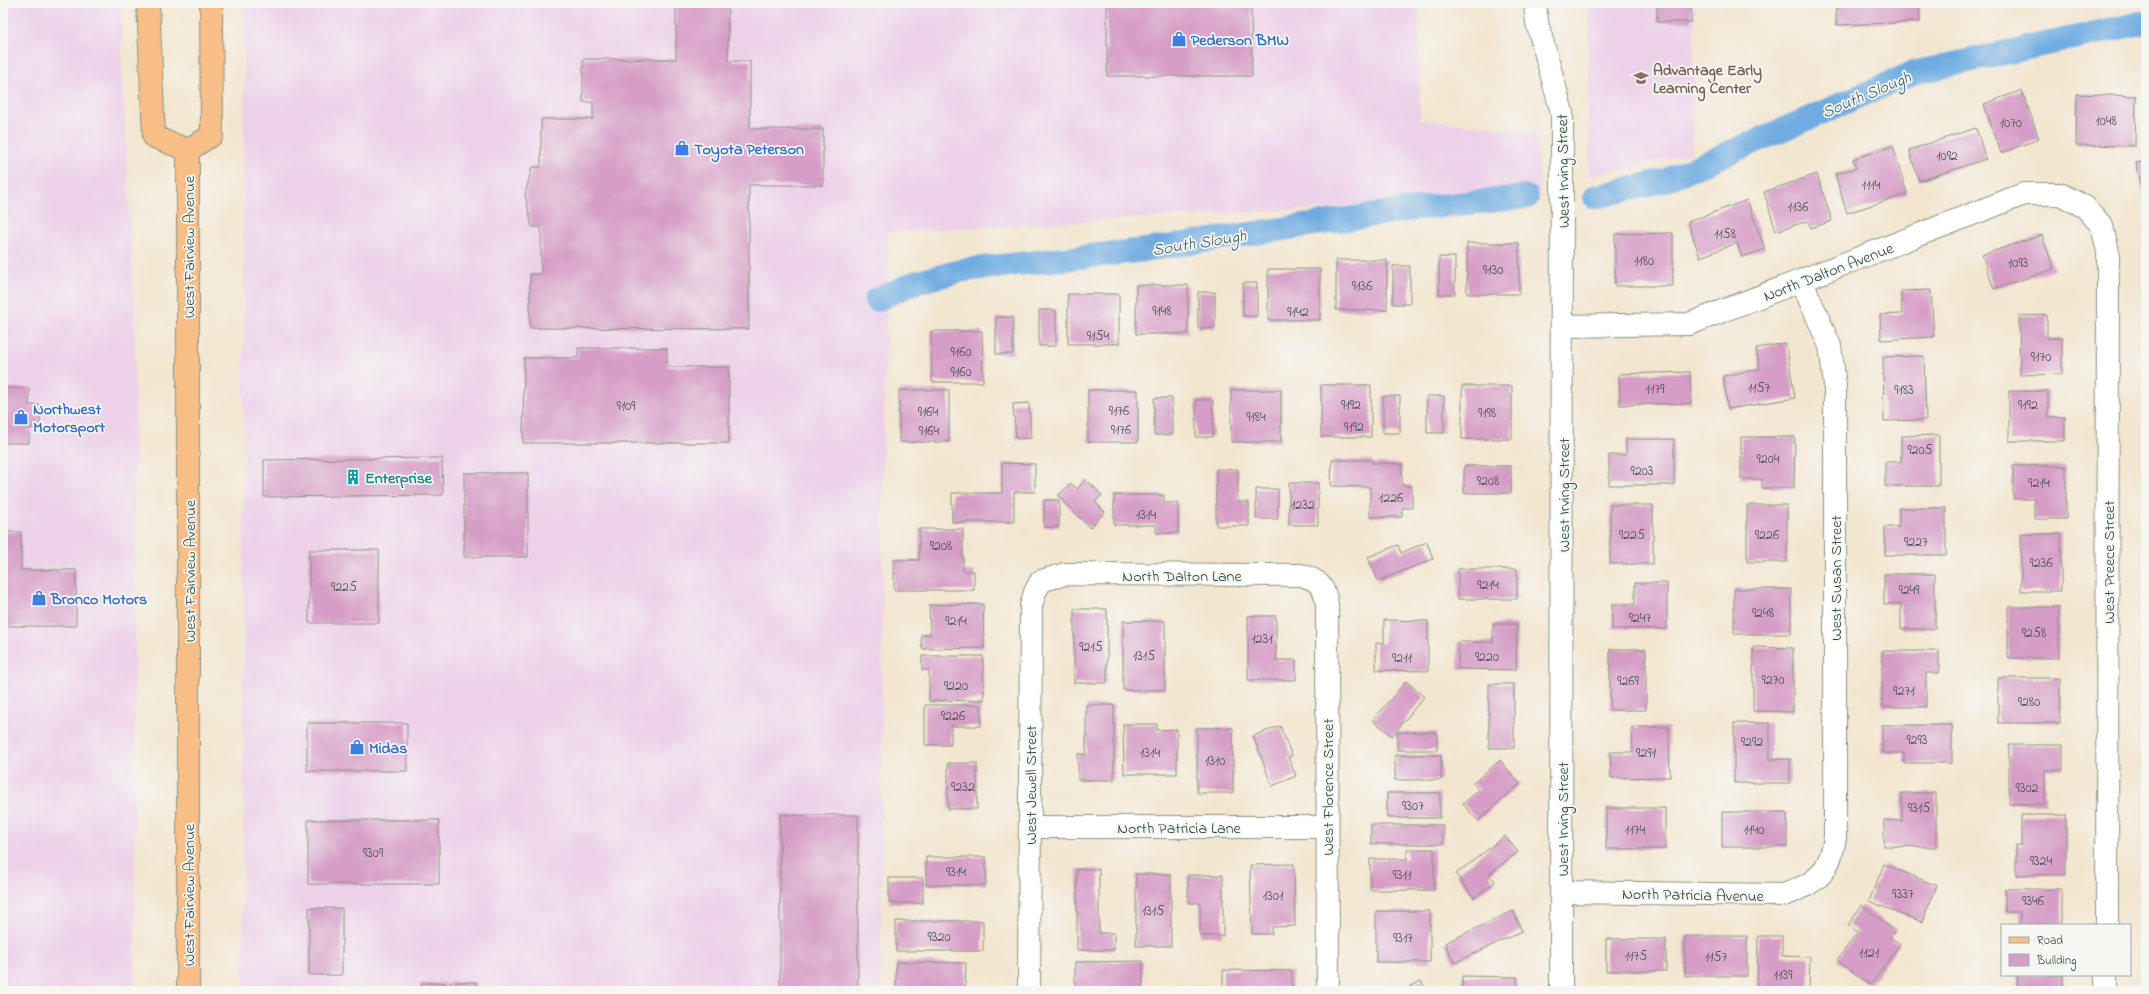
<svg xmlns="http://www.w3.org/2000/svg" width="2149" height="994" font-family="'Indie Flower',sans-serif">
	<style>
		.built { fill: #edd1e9 }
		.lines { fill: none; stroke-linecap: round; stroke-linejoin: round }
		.canal { stroke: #6face1; stroke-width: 24 }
		.building { fill: #d69dc6 }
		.minor-casing { stroke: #899282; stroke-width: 24 }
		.major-casing { stroke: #899282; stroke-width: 24 }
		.minor { stroke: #fff; stroke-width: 22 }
		.major { stroke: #f7be87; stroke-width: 22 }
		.labels { text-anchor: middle; stroke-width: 3.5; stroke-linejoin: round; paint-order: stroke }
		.number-label { font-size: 14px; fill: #4d5558 }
		.shop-label { font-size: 16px; font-weight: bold; fill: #366cbe; stroke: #f6f6f2; text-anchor: start }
		.education-label { font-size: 16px; font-weight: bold; fill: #785e54; stroke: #f6f6f2; text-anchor: start }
		.street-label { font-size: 16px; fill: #1f3d34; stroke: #f6f6f2 }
		.culture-label { font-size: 16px; font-weight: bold; fill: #0d838f; stroke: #f6f6f2; text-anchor: start }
		.water-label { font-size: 17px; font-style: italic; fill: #375e68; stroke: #f6f6f2 }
	</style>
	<rect width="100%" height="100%" fill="#f6f6f2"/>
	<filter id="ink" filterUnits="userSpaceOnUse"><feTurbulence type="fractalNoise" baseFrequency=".025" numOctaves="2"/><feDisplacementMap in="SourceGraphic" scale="8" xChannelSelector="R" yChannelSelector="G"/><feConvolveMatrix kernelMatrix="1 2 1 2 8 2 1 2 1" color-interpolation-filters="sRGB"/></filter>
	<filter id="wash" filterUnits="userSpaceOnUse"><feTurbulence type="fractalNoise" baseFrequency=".012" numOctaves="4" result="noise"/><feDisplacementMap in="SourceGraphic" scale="16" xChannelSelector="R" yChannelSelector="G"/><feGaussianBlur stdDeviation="0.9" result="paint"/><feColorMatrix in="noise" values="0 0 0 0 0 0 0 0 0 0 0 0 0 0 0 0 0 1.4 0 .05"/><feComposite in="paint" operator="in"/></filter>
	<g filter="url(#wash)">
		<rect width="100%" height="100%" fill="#f3e6d0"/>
		<path class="built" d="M3,3H121L122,64L135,315V991H3Z
			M244,3H1419L1420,120L1536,131L1541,197L888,232L883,462L881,991H243Z
			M1589,3H1695L1692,153L1589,177Z"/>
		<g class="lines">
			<path class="canal" d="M1595,197L1666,180L1913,73L2146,22
				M876,300L914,283L964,270L1145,250L1420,208L1527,197"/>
		</g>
		<g id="blocks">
			<path class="building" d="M676,3H728V61H750V129H823V185H749V329L530,328V274H541V227H532L525,195L532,167H541V119H593V102H583V59H676Z
				M1107,3H1251L1252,76H1107Z
				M1657,3H1691V22H1657Z
				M1836,3H1919L1920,22L1836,25Z
				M2022,90L2039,139L2001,153L1984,104Z
				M2077,94L2136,96L2135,146L2076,145Z
				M1976,128L1986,159L1919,181L1909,150Z
				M1893,146L1907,194L1847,213L1835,174L1856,168L1853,159Z
				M2146,161V199H2145L2136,163Z
				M1817,174L1832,221L1811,228L1808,221L1776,231L1764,192Z
				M1747,200L1765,249L1742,257L1737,243L1700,257L1688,222Z
				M1673,233V286H1615V234Z
				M2042,235L2054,269L1994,289L1982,255Z
				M1467,243H1519V294H1467Z
				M1439,257H1455V294H1439Z
				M1336,260H1387V310H1336Z
				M1393,266H1410V304H1393Z
				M1268,269H1320V320H1268Z
				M1243,283H1257V316H1243Z
				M1136,285H1188V334H1136Z
				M1931,290L1934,337L1881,340L1880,315L1902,314L1901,291Z
				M1198,292H1215V328H1198Z
				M1068,294H1119V344H1068Z
				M1039,310H1056V346H1039Z
				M2047,315V338H2062V374L2020,375L2019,316Z
				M996,317H1013V354H996Z
				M931,331H982L983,382H932Z
				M1786,343L1795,398L1728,409L1723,376L1760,369L1756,348Z
				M578,348H667V367H729V443H523L524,358H578Z
				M1924,356L1926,420L1884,421L1883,357Z
				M1690,372L1691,403L1620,405L1619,374Z
				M1321,385H1371V437H1321Z
				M1462,386H1512V439H1462Z
				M3,388H29V405H40V428H29V443H3Z
				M899,390H949V442H899Z
				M1088,390H1138V442H1088Z
				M1231,390H1281V442H1231Z
				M2009,391H2048V417H2065V441H2009Z
				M1383,396H1400V433H1383Z
				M1427,396H1444V433H1427Z
				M1154,398H1172V435H1154Z
				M1196,400H1213V437H1196Z
				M1029,403L1031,438L1016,439L1013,404Z
				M1939,435V486H1885V462H1901V436Z
				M1741,437H1795L1794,488H1762V479H1741Z
				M1626,439H1674V485H1609V455H1626Z
				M442,458L443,495L264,497V460Z
				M1332,460H1372V463L1402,464V485L1412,486V508H1402V517H1370V487L1331,486Z
				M1002,463L1035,464V492H1014V522H952V493H1002Z
				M1464,466H1511V493H1464Z
				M2013,466H2066V519H2034V499H2013Z
				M1216,469H1238V502H1249V526H1216Z
				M464,473H528V557H464Z
				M1086,479L1102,495L1095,502L1105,512L1090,528L1058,496L1071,483L1077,489Z
				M1289,483H1318V525H1289Z
				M1256,489H1278V519H1256Z
				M1114,495H1164V503H1178V533H1156V525H1114Z
				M1044,500H1059V527H1044Z
				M1610,505H1653V564H1610Z
				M1747,505H1787V562H1747Z
				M1899,508H1946V555H1885V527H1899Z
				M919,529H963V571H974V590H894V560H919Z
				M3,532H21V570H76V626H3Z
				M2021,534H2061V591H2021Z
				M1427,542L1433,559L1378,581L1368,557L1398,545L1401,553Z
				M309,550H379V623H309Z
				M1458,569H1517V599H1458Z
				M1884,574H1935V629H1901V604H1884Z
				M1635,583H1667V629H1612V604H1635Z
				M1734,589H1791V634H1734Z
				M983,604L984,648L922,649L921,635L930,634L929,605Z
				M2008,607H2059V658H2008Z
				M1074,609H1107V683H1074Z
				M1248,616H1276V660H1296V680H1248Z
				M1384,620L1428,621V671L1376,670V643H1384Z
				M1123,621H1165V690H1123Z
				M1493,624H1517L1516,670L1458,669V642H1493Z
				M1753,647L1793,648V712L1753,711Z
				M1610,649H1646V710H1610Z
				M1882,651H1939V673H1926V707H1882Z
				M922,656H983L984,700L929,701V670H922Z
				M1998,678H2060V723H1998Z
				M1406,681L1424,697L1392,736L1373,720Z
				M1489,684H1514V748H1489Z
				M925,705H981V726H951V745H925Z
				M1086,705H1114V780H1078V754H1086Z
				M307,723H407V771H307Z
				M1734,723H1770V759H1790V783H1734Z
				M1123,724H1157V730L1177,729V774H1124Z
				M1882,725H1952V763H1904V753H1882Z
				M1280,726L1292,756L1288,757L1296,776L1272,786L1253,736Z
				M1632,727H1669L1670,777L1611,778L1610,752H1633Z
				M1197,728H1233V793H1197Z
				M1397,732H1437V750H1397Z
				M2009,745H2063V770H2045V804H2009Z
				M1395,755H1441V780H1395Z
				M1500,760L1520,784L1478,821L1463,804L1479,790L1473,783Z
				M948,763H977V809H948Z
				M1387,793H1440V818H1387Z
				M1902,793H1936V847L1884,846V820L1902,821Z
				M1606,808H1665V849H1606Z
				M1722,812H1787V847H1722Z
				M780,815H858V991H780Z
				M2021,815H2066V875H2016V845H2021Z
				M308,820H439V884H308Z
				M1371,825H1443V844H1371Z
				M1505,836L1518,852L1489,874L1495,882L1474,898L1456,874Z
				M1407,849H1434V890H1370V859H1407Z
				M926,857H986V885H926Z
				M1294,864L1295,926L1272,927V934H1252L1250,865Z
				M1884,864L1937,886L1922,922L1869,901Z
				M1077,869H1099V933H1114V950H1077Z
				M1136,874H1171V946H1136Z
				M1188,875H1223V936H1200V903H1188Z
				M889,878H923V903H889Z
				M2005,889H2062V925H2020V912H2005Z
				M1862,905L1895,931L1890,937L1900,944L1870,985L1837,960L1858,932L1848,925Z
				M309,908H342V975H309Z
				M1376,911H1430V962H1376Z
				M1513,911L1522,931L1454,963L1445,943Z
				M896,921H983V951H896Z
				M1685,936H1747V976H1685Z
				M1758,936H1782V956L1810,957L1809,991L1757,990Z
				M1606,939H1666V971H1606Z
				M1143,961V991H1075V962Z
				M896,962L966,963L965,991H896Z
				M1223,970L1292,971V991H1223Z
				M2017,975H2063V991H2018Z
				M1462,976L1517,977V991H1462Z
				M1421,981L1426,991H1402Z
				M450,982H476V991H450Z
				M421,983H445V991H421Z"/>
		</g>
	</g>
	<g filter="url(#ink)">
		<use href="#blocks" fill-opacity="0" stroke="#899282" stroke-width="1"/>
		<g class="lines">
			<g class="minor-casing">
				<path id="minor" d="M1535,3L1537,22L1562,113L1561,991
					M1563,326L1689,324L2024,194H2060L2085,207L2102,226L2108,252L2107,925
					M1030,827H1327
					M1561,892L1784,895C1817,883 1830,873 1835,837V385L1830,346L1802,282
					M1029,991L1031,606L1035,592L1041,581L1065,574L1301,575C1319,580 1325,587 1327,605L1328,991
					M2106,991V975"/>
			</g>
			<g class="major-casing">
				<path id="major" d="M148,3L154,137L188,150
					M188,150V991
					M188,150L212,135L211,3"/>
			</g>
			<use href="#minor" class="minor"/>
			<use href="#major" class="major"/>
		</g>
	</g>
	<defs>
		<g id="shop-bare" transform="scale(1.2)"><path d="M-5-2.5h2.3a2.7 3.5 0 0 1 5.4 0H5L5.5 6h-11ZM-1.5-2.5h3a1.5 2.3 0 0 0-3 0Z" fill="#3f7fe0" stroke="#f6f6f2" stroke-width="2.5" paint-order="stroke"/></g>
		<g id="school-bare" transform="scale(1.2)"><path d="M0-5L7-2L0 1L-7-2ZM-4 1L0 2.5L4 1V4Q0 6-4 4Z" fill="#8d6e63" stroke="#f6f6f2" stroke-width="2.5" paint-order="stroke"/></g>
		<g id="building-bare" transform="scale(1.2)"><path d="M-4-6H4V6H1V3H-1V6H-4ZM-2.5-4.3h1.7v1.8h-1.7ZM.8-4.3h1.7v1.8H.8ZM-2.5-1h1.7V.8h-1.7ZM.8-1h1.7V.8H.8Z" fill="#0f9aa8" stroke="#f6f6f2" stroke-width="2.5" paint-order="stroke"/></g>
	</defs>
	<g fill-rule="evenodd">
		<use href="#shop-bare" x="1179" y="39"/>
		<use href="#school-bare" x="1641" y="78"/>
		<use href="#shop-bare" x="682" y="148"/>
		<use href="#shop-bare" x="21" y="417"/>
		<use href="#building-bare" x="353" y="477"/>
		<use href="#shop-bare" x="39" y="598"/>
		<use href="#shop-bare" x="357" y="747"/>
	</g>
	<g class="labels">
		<g class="number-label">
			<text x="2106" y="125">1048</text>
			<text x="2011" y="127">1070</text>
			<text x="1947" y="160">1092</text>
			<text x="1871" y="189">1114</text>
			<text x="1798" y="211">1136</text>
			<text x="1725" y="238">1158</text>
			<text x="1644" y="265">1180</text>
			<text x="2018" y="267">1093</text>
			<text x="1493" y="274">9130</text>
			<text x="1362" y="290">9136</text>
			<text x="1162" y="315">9148</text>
			<text x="1298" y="316">9142</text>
			<text x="1098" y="340">9154</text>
			<text x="961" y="356">9160</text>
			<text x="2041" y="361">9170</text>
			<text x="961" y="376">9160</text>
			<text x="1759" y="392">1157</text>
			<text x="1655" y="393">1179</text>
			<text x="1904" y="394">9183</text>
			<text x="1351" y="409">9192</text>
			<text x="2028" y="409">9192</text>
			<text x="626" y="410">9109</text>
			<text x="1119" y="415">9176</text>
			<text x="928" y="416">9164</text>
			<text x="1487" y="417">9198</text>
			<text x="1256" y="421">9184</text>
			<text x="1354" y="431">9192</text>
			<text x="1121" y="434">9176</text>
			<text x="929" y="435">9164</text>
			<text x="1920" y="454">9205</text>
			<text x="1768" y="463">9204</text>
			<text x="1642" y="475">9203</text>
			<text x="1488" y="485">9208</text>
			<text x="2039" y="487">9214</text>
			<text x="1391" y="502">1226</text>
			<text x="1303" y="509">1232</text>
			<text x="1146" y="519">1314</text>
			<text x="1632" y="539">9225</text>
			<text x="1767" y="539">9226</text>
			<text x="1916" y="546">9227</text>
			<text x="941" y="550">9208</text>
			<text x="2041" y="567">9236</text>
			<text x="1488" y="589">9214</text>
			<text x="344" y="591">9225</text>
			<text x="1909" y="594">9249</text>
			<text x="1763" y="617">9248</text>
			<text x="1640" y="622">9247</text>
			<text x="956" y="625">9214</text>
			<text x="2034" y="637">9258</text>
			<text x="1262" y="643">1231</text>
			<text x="1091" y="651">9215</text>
			<text x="1144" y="660">1315</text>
			<text x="1487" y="661">9220</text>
			<text x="1402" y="662">9211</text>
			<text x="1773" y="684">9270</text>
			<text x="1628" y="685">9269</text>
			<text x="956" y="690">9220</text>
			<text x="1904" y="695">9271</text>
			<text x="2029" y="706">9280</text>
			<text x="953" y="720">9226</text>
			<text x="1917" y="744">9293</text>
			<text x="1752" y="746">9292</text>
			<text x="1150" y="757">1314</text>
			<text x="1646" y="757">9291</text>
			<text x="1215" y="765">1310</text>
			<text x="963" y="791">9232</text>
			<text x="2027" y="792">9302</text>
			<text x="1413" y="810">9307</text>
			<text x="1919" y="812">9315</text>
			<text x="1635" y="834">1174</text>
			<text x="1754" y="834">1140</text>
			<text x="373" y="857">9309</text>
			<text x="2041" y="865">9324</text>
			<text x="956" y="876">9314</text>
			<text x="1402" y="879">9311</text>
			<text x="1903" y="898">9337</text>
			<text x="1273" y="900">1301</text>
			<text x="2033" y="905">9346</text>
			<text x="1153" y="915">1315</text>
			<text x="939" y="941">9320</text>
			<text x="1403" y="942">9317</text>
			<text x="1869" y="957">1121</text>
			<text x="1636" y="960">1175</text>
			<text x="1716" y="961">1157</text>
			<text x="1783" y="979">1139</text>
		</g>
		<g class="shop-label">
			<text x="1191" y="45">Pederson BMW</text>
			<text x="694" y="154">Toyota Peterson</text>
			<text x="33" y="414">Northwest<tspan x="33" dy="18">Motorsport</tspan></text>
			<text x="51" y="604">Bronco Motors</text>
			<text x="369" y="753">Midas</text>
		</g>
		<g class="education-label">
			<text x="1653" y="75">Advantage Early<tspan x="1653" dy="18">Learning Center</tspan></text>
		</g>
		<g class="street-label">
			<text transform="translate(1562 171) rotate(-91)" y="6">West Irving Street</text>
			<text transform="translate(188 247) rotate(-90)" y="6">West Fairview Avenue</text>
			<text transform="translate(1828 271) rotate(-21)" y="6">North Dalton Avenue</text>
			<text transform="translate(1563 495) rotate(-90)" y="6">West Irving Street</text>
			<text transform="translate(2108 562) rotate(-90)" y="6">West Preece Street</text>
			<text transform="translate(189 571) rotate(-90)" y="6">West Fairview Avenue</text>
			<text x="1182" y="581">North Dalton Lane</text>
			<text transform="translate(1835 578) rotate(-90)" y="6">West Susan Street</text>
			<text transform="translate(1030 785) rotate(-90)" y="6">West Jewell Street</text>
			<text transform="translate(1327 787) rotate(-90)" y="6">West Florence Street</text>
			<text transform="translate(1562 819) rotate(-90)" y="6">West Irving Street</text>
			<text x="1179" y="833">North Patricia Lane</text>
			<text transform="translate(1693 894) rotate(1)" y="6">North Patricia Avenue</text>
			<text transform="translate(188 895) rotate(-90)" y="6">West Fairview Avenue</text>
		</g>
		<g class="culture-label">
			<text x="365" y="483">Enterprise</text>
		</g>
		<g class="water-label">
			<text transform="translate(1866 94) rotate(-23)" y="6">South Slough</text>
			<text transform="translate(1199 242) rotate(-9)" y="6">South Slough</text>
		</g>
	</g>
	<rect width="2149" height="994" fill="none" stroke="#f6f6f2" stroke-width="16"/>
	<rect x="2001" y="924" width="130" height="52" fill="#f6f6f2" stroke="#a0aca6"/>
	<rect x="2009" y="937" width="20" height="6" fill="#f7be87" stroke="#a0aca6"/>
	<text x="2037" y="944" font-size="12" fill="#1f3d34">Road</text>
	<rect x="2009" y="954" width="20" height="12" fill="#d69dc6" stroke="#a0aca6"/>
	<text x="2037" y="964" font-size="12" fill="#1f3d34">Building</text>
</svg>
